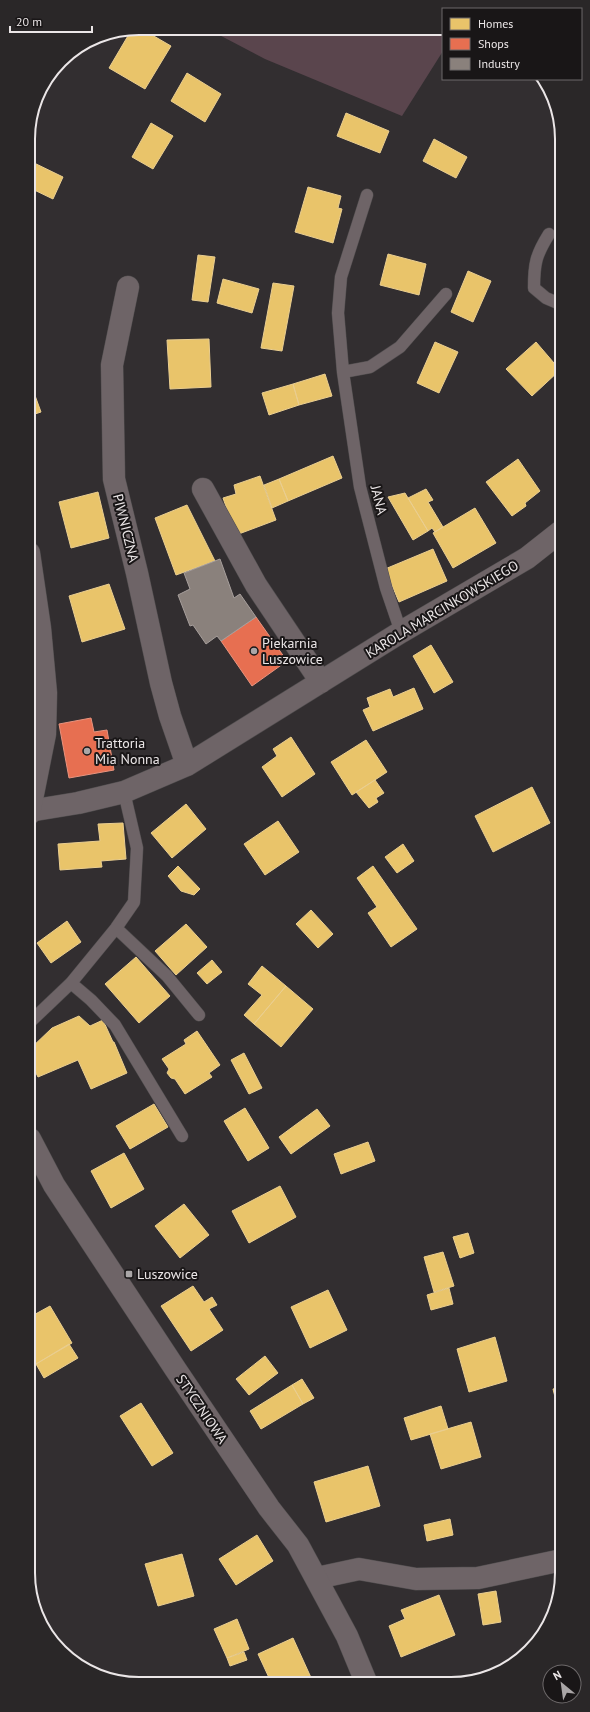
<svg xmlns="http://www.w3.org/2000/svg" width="590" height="1712" font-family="'PT Sans',sans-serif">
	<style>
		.grass { fill: #5a454d }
		.homes { fill: #e9c46a; stroke: #eace90 }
		.shops { fill: #e76f51; stroke: #e8937e }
		.industry { fill: #8a817c; stroke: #a79f9c }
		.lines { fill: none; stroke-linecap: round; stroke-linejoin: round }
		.service-casing { stroke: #4f4c4d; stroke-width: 13 }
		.minor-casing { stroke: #4f4c4d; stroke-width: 23 }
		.tertiary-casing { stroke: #4f4c4d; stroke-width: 23 }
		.service { stroke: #6e6467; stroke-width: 12 }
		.minor { stroke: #6e6467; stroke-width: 22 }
		.tertiary { stroke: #6e6467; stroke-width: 22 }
		.poi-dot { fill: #aaa6a7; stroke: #191617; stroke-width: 1.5 }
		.labels { text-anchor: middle; stroke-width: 4; stroke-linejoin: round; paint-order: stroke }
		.street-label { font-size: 14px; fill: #ebe6e7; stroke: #191617 }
		.poi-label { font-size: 14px; fill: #ebe6e7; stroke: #191617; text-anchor: start }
		.rim { fill: none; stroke: #ebe6e7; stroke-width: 2 }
	</style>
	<rect width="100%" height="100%" fill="#322e30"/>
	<path class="grass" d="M206,28L443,30V51L402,116L265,59Z"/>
	<path class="homes" d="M140,28L171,46L145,89L109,68L132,29Z
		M187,73L221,94L205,122L171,101Z
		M346,113L389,131L380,153L337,136Z
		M151,123L173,136L153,169L132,157Z
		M434,139L467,157L456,178L423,161Z
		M30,161L63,177L53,199L28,187V164Z
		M308,187L341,196L338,208L342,209L333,243L295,232Z
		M388,254L426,264L419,295L380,285Z
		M198,255L215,257L208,302L192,300Z
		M468,271L491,281L473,322L451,312Z
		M223,279L259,289L252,313L217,303Z
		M273,283L294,286L282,351L261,348Z
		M209,339L211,387L170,389L167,340Z
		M435,342L458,352L439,393L417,383Z
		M536,342L560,370L532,396L506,369Z
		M325,374L332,396L299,405L293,384Z
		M29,379L41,412L29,416Z
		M293,384L299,405L269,415L262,393Z
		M333,456L342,478L288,501L279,479Z
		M518,459L540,491L525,503L526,506L512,516L486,482Z
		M260,476L276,520L236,535L223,498L236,494L234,485Z
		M279,479L288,501L272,508L264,485Z
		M426,489L433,500L428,502L443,527L435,532L432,528L428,531L408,498Z
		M98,492L109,538L71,548L59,502Z
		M405,493L428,531L413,540L388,497Z
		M187,505L215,561L176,575L155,518Z
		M475,508L496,543L453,568L433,533Z
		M433,549L447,581L399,602L385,569Z
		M109,584L125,629L82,642L69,596Z
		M431,645L453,682L434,693L413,656Z
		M414,688L423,709L373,731L363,710L370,707L367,698L390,689L393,697Z
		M291,737L315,774L282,797L262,767L277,756L273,749Z
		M366,740L387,772L352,795L331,762Z
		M375,780L384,793L376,798L378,802L369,808L356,792Z
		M532,787L550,823L493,852L475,816Z
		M186,804L206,829L172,858L151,833Z
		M278,821L299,852L265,875L244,844Z
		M123,823L126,859L101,861L102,867L60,870L58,844L100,841L98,824Z
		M403,844L414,861L397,873L385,857Z
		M178,866L200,889L194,895L181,891L168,876Z
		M373,866L417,929L391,947L368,913L377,907L357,878Z
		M311,910L333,934L318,948L296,924Z
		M67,921L81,942L51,963L37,943Z
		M186,924L207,947L176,975L155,951Z
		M136,957L170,996L139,1023L105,984Z
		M212,960L222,972L207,984L197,973Z
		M262,966L286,986L254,1024L244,1015L262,995L248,984Z
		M286,986L313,1009L281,1047L254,1024Z
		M79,1016L90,1026L103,1020L113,1042H114L127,1073L91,1089L78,1060L38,1077L29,1059V1050L52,1028Z
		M197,1031L220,1065L209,1073L212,1077L185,1094L175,1079L171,1078L167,1073L169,1069L162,1059L186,1044L184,1040Z
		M244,1053L262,1088L249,1094L231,1060Z
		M154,1104L168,1127L130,1149L116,1126Z
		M245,1108L269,1148L248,1161L224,1121Z
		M317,1109L330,1126L291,1154L279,1137Z
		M368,1142L375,1161L341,1174L334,1154Z
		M124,1153L144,1189L111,1208L91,1171Z
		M280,1186L296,1217L249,1243L232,1211Z
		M184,1204L209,1235L180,1258L155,1226Z
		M468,1233L474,1253L460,1258L453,1237Z
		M443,1252L454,1286L434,1292L424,1257Z
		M193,1286L204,1302L212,1297L217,1305L209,1309L223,1330L191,1351L161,1306Z
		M449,1288L453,1304L431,1310L427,1295Z
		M328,1290L347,1330L310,1348L291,1307Z
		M50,1306L72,1343L36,1364L30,1353V1317Z
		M495,1337L507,1381L469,1392L457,1349Z
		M69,1344L78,1358L44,1378L36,1364Z
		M265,1356L278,1373L249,1395L236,1379Z
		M302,1379L314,1398L303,1404L292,1385Z
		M292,1385L303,1404L261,1429L250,1411Z
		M562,1387V1425L553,1389Z
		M141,1403L173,1453L152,1466L120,1416Z
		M441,1406L448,1429L411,1440L404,1418Z
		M471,1422L481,1457L441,1469L430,1434Z
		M368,1466L380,1506L326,1522L314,1482Z
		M450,1519L453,1535L427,1541L424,1525Z
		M257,1535L273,1561L236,1585L219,1559Z
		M182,1554L194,1596L158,1606L145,1564Z
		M496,1591L501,1622L483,1625L478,1594Z
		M439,1595L455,1635L401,1657L389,1626L405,1619L401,1610Z
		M237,1619L249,1649L227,1658L214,1629Z
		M293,1638L313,1682H271L258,1654Z
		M244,1652L247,1660L230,1666L227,1658Z"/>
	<path class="shops" d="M256,617L287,661L252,686L221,641Z
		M91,718L94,732L107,730L114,770L69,778L59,724Z"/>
	<path class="industry" d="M220,559L234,598L240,594L256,617L221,641L217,636L206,644L193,625L190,626L178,595L190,589L184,573Z"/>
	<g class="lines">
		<g class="service-casing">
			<path id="service" d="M367,195L341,277L338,313L343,372L360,487L386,588L401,632
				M549,234C536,255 534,263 534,288L546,298L560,304
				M343,372L370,367L400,347L446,294
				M116,928L167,976L199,1015
				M71,983L91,1000L115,1025L182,1136
				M29,1023L71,983L116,928L134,902L137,848L124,792"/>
		</g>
		<g class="minor-casing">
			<path id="minor" d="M128,287L112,365L114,479L137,573L161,683L170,716L187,765
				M203,489L256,585L321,682
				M29,811L78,803L124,792L187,765L401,632L527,558L560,532
				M317,1578L359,1569L416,1579L478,1578L562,1560"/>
		</g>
		<g class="tertiary-casing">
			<path id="tertiary" d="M29,553L40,628L46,693L45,734L29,814
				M30,1139L54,1185L176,1370L269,1508L298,1545L347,1636L366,1682"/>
		</g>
		<use href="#service" class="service"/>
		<use href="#minor" class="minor"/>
		<use href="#tertiary" class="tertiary"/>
	</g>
	<g class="poi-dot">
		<circle cx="254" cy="651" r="4"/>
		<circle cx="87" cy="751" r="4"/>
		<rect x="125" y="1270" width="8" height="8" rx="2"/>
	</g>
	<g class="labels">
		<g class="street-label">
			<text transform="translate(379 500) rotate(76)" y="5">JANA</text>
			<text transform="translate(126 528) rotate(76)" y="5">PIWNICZNA</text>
			<text transform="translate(442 609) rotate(-31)" y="5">KAROLA MARCINKOWSKIEGO</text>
			<text transform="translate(202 1409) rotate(56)" y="5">STYCZNIOWA</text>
		</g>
		<g class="poi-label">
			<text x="262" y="648">Piekarnia<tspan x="262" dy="16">Luszowice</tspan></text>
			<text x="95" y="748">Trattoria<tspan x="95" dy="16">Mia Nonna</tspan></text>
			<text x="137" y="1279">Luszowice</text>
		</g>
	</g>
	<path d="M0 0H590V1712H0ZM139 35H451A104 104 0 0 1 555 139V1573A104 104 0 0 1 451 1677H139A104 104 0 0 1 35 1573V139A104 104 0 0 1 139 35Z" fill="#2a2728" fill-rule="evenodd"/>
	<path class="rim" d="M139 35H451A104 104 0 0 1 555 139V1573A104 104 0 0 1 451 1677H139A104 104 0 0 1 35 1573V139A104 104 0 0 1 139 35Z"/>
	<rect x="442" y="8" width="140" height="72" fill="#191617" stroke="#6d696a"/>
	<rect x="450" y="18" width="20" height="12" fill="#e9c46a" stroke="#6d696a"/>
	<text x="478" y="28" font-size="12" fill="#ebe6e7">Homes</text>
	<rect x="450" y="38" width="20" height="12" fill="#e76f51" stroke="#6d696a"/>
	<text x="478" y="48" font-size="12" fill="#ebe6e7">Shops</text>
	<rect x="450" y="58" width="20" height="12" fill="#8a817c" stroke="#6d696a"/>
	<text x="478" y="68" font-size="12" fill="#ebe6e7">Industry</text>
	<g transform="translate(562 1684) rotate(331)"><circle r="19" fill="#191617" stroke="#6d696a"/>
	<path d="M0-3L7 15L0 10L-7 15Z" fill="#aaa6a7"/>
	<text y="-6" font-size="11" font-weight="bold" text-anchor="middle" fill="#ebe6e7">N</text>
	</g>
	<path d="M10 26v6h82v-6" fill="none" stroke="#ebe6e7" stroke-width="2"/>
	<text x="16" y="26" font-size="12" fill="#ebe6e7" stroke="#191617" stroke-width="3" paint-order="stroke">20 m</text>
</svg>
